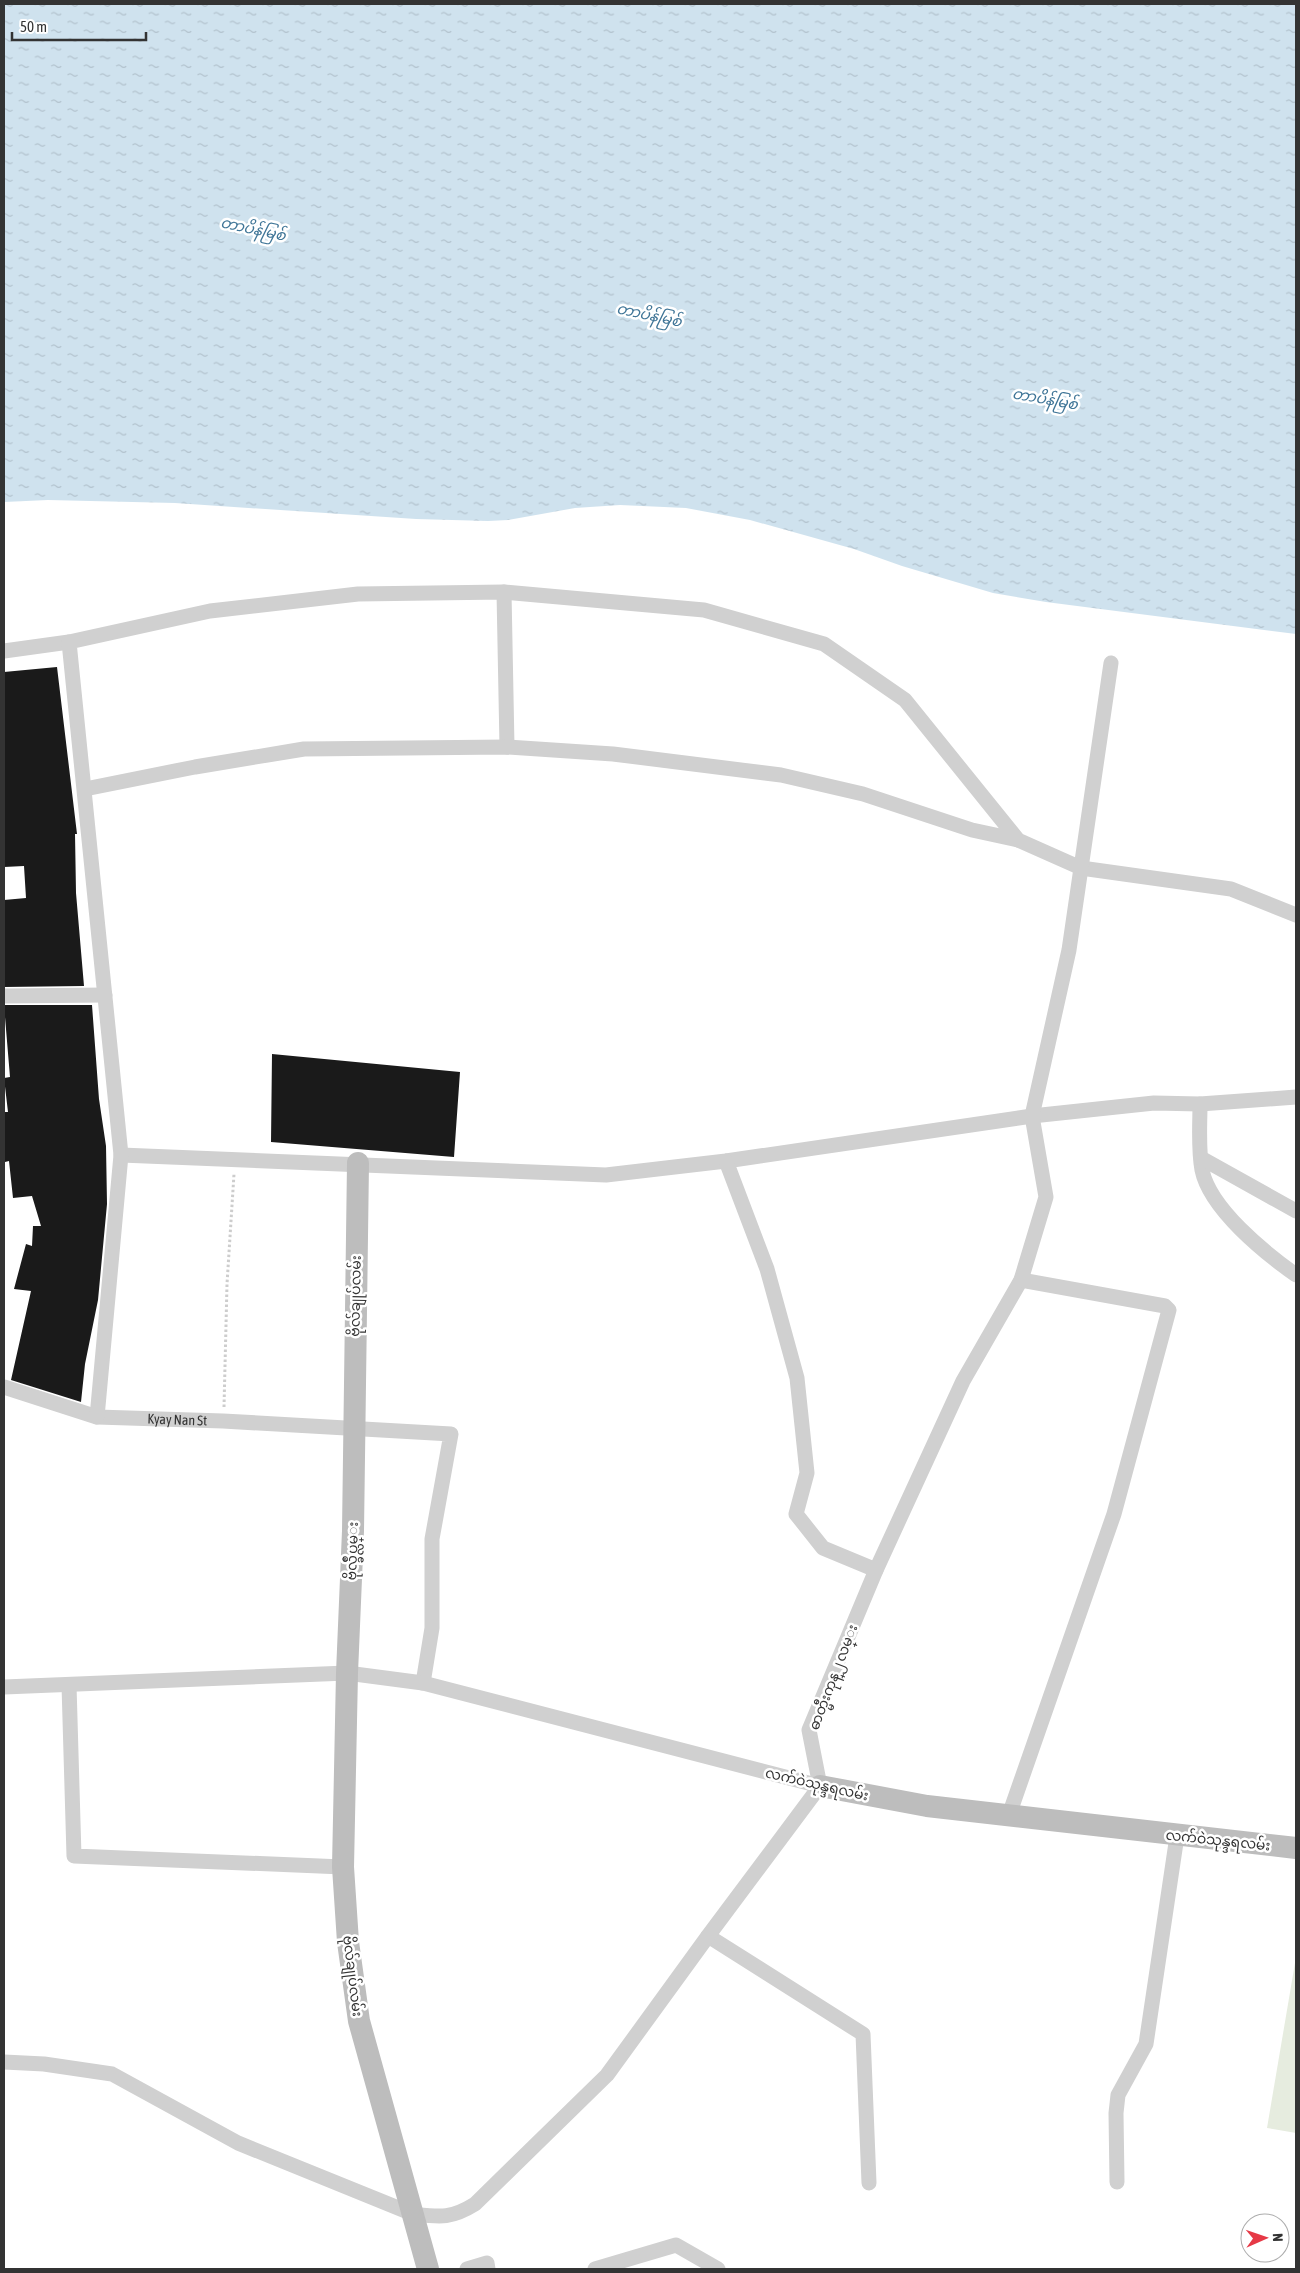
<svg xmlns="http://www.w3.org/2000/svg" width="1300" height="2273" font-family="'Asap Condensed','Noto Sans Myanmar',sans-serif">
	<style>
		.garden { fill: #e6ecdf }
		.water { fill: url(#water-ripples) }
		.building { fill: #1a1a1a }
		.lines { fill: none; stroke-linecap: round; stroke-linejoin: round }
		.path { stroke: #cdcdcd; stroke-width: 3; stroke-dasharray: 2.5 2.5; stroke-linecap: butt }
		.street { stroke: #d0d0d0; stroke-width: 15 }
		.secondary { stroke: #bdbdbd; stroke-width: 22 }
		.labels { text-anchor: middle; stroke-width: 5; stroke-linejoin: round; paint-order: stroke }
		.street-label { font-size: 14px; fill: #333; stroke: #fff }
		.water-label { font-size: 15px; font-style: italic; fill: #3f7597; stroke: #fff }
	</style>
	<defs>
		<pattern id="water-ripples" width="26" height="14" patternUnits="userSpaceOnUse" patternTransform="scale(1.25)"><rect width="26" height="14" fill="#cfe2ee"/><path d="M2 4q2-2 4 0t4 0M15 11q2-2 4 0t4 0" fill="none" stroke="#b2c2cd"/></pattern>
	</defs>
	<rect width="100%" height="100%" fill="#fff"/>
	<path class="garden" d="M1296,1957V2133L1267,2128Z"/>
	<path class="water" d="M4,4H1296V634L1046,602L993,593L902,566L854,549L750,520L686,508L620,505L575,508L508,520L488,521L416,519L175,503L48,500L4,502Z"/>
	<path class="building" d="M57,667L77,834H75L76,893L84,986L4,987V900L26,898L24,866L4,867V672Z
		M4,1005H92L99,1099L106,1146L107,1204L98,1300L85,1364L81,1402L11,1380L31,1291L14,1289L26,1244L32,1246L33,1226H41L32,1196L13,1198L9,1161L5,1162L4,1112H8L4,1078L10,1077Z
		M272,1054L460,1072L454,1157L271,1142Z"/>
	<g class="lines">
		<path class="path" d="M224,1407L227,1284L234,1174"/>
		<g class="street">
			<path d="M504,592L507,747"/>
			<path d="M4,651L69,642"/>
			<path d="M85,789L195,767L304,749L507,747L613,754L781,775L863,794L972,830L1018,840"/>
			<path d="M4,996L105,995"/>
			<path d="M1200,1104C1200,1125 1198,1148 1202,1170C1210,1209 1265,1253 1296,1275"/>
			<path d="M121,1155L606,1175L726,1161L1032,1116L1154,1103L1200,1104L1296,1097"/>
			<path d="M1201,1158L1296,1211"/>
			<path d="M726,1161L767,1269L797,1378L807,1473L796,1514L823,1548L876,1570"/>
			<path id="s1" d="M4,1387L97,1417L223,1421L451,1434L432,1539V1628L423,1683"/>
			<path d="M97,1417L121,1155L69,642L210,611L358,594L504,592L704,610L824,644L905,700L1018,840L1081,868L1231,889L1296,915"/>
			<path d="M69,1685L74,1856L343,1867"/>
			<path d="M4,1687L347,1673L423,1683L820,1786"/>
			<path d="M820,1786L809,1730L876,1570L963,1381L1021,1280L1046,1197L1032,1116L1069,950L1111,663"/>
			<path d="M1009,1815L1114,1514L1169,1310L1165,1306L1021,1280"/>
			<path d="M708,1936L863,2034L869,2183"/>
			<path d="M4,2062L44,2064L112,2074L238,2143L413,2214C440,2217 451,2219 475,2204L607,2075L708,1936L820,1786"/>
			<path d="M1117,2182L1116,2113L1118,2095L1146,2044L1177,1836"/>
			<path d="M467,2269L487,2263L488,2269"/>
			<path d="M595,2269L676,2245L718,2269"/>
		</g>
		<path class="secondary" d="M358,1163L353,1531L347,1673L343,1867L348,1942L359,2021L428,2269
			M820,1786L927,1806L1296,1848"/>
	</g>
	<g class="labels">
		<g class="street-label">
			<text transform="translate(355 1296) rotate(-89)" y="5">ဗိုလ်ချုပ်လမ်း</text>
			<text dy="5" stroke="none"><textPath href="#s1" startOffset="178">Kyay Nan St</textPath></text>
			<text transform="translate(352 1551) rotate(-88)" y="5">ဗိုလ္ခ်ဳပ္လမ္း</text>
			<text transform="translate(833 1677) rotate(-69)" y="5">ဓာတ္မီးကုန္ ၂ လမ္း</text>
			<text transform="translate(817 1784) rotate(13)" y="5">လက်ဝဲသုန္ဒရလမ်း</text>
			<text transform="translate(1218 1840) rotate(6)" y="5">လက်ဝဲသုန္ဒရလမ်း</text>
			<text transform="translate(353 1976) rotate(83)" y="5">ဗိုလ်ချုပ်လမ်း</text>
		</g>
		<g class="water-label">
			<text transform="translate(253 229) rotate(12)" y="5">တာပိန်မြစ်</text>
			<text transform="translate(649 315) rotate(12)" y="5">တာပိန်မြစ်</text>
			<text transform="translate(1045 399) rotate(10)" y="5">တာပိန်မြစ်</text>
		</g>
	</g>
	<rect width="1300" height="2273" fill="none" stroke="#333333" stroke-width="10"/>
	<g transform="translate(1265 2238) rotate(88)"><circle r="24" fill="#ffffff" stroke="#adadad"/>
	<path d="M0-4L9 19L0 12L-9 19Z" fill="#e63946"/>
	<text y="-8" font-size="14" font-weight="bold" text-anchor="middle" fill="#333333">N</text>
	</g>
	<path d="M12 32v8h134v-8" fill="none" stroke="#333333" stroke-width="2.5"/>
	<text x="20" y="32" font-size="15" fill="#333333" stroke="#ffffff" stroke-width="4" paint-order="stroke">50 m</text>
</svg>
